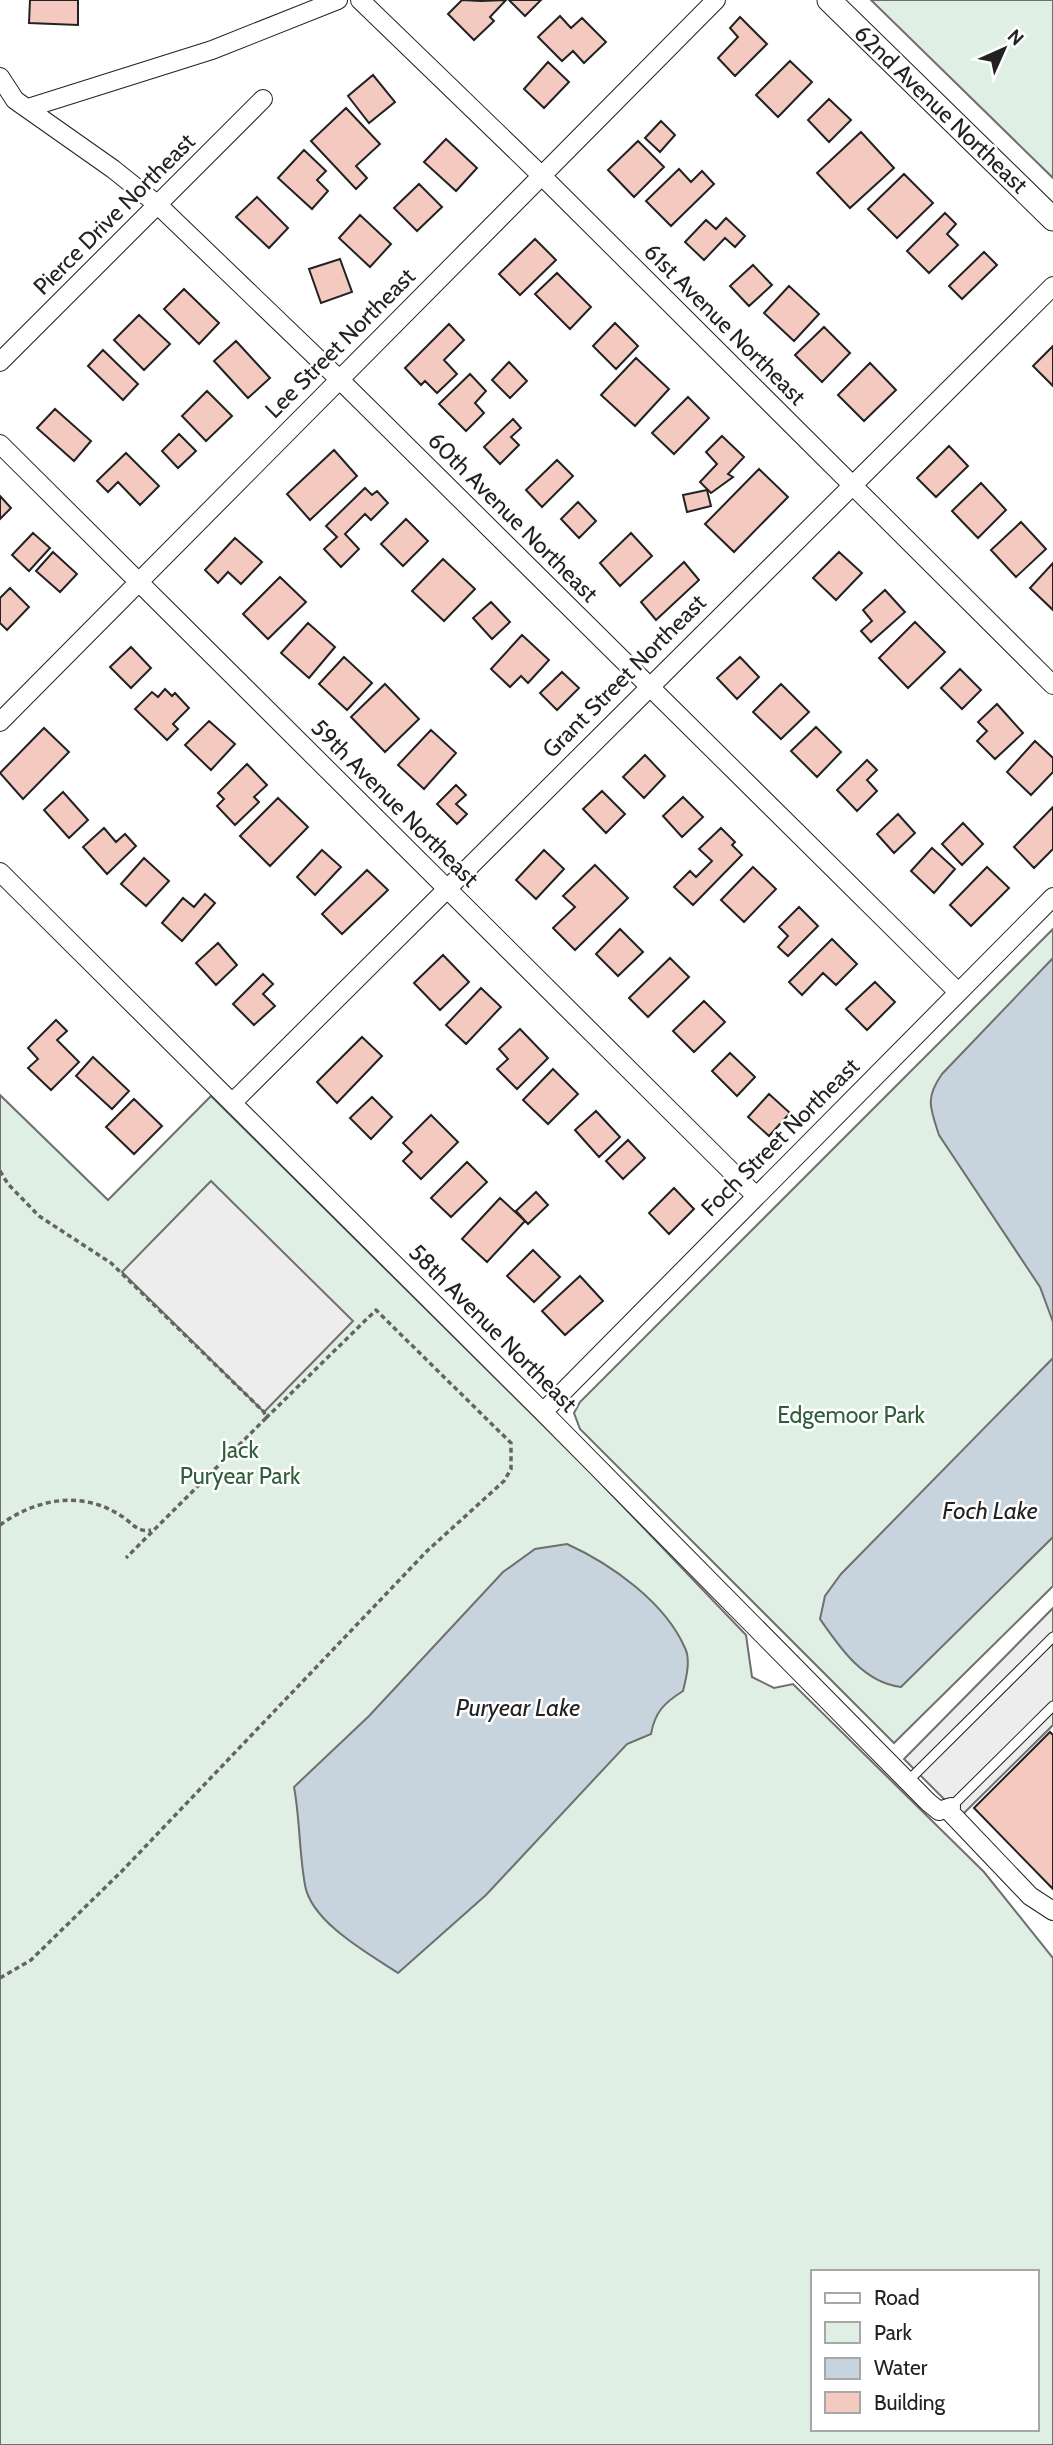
<svg xmlns="http://www.w3.org/2000/svg" width="1053" height="2445" font-family="Cabin,sans-serif">
	<style>
		.green { fill: #e0efe3; stroke: #6f6f6f; stroke-width: 2; fill-rule: evenodd }
		.parking { fill: #ededed; stroke: #6f6f6f; stroke-width: 2 }
		.water { fill: #c7d3dd; stroke: #6f6f6f; stroke-width: 2 }
		.building { fill: #f3c9c0; stroke: #222; stroke-width: 2 }
		.lines { fill: none; stroke-linecap: round; stroke-linejoin: round }
		.service-casing { stroke: #222; stroke-width: 11 }
		.minor-casing { stroke: #222; stroke-width: 20 }
		.tertiary-casing { stroke: #222; stroke-width: 25 }
		.path { stroke: #646464; stroke-width: 3.5; stroke-dasharray: 5 3.5; stroke-linecap: butt }
		.service { stroke: #fff; stroke-width: 9 }
		.minor { stroke: #fff; stroke-width: 18 }
		.tertiary { stroke: #fff; stroke-width: 23 }
		.labels { text-anchor: middle; stroke-width: 5; stroke-linejoin: round; paint-order: stroke }
		.street-label { font-size: 23px; fill: #222; stroke: #fff }
		.park-label { font-size: 23px; fill: #2f5e38; stroke: #fff }
		.water-label { font-size: 24px; font-style: italic; fill: #222; stroke: #fff }
	</style>
	<rect width="100%" height="100%" fill="#fff"/>
	<path class="green" d="M871,0H1053V178Z
		M1053,929V1586L894,1743L580,1429L574,1413L580,1402Z
		M0,1095L108,1200L211,1096L591,1473L746,1635L752,1677L774,1688L793,1684L984,1872L1053,1958V2445H0ZM813,2272H1037V2429H813Z"/>
	<path class="parking" d="M211,1181L353,1321L264,1412L122,1272Z
		M1053,1608V1725L961,1816L904,1759Z"/>
	<path class="water" d="M1053,958V1322L1040,1287L939,1135C930,1108 925,1098 942,1074Z
		M1053,1358V1537L901,1687C864,1683 840,1648 820,1619L825,1596L841,1574Z
		M567,1544C611,1564 665,1602 685,1648C691,1660 686,1679 683,1691C664,1703 655,1712 651,1734L627,1744L486,1895L398,1973C369,1954 311,1922 305,1885C299,1852 300,1819 294,1787L369,1716L503,1572L535,1549Z"/>
	<path class="building" d="M30,0H78V25L29,23Z
		M462,0L481,1L506,0L490,17L494,21L474,40L448,14Z
		M509,0H541L525,16Z
		M560,16L571,28L582,18L606,42L584,63L573,51L562,61L538,37Z
		M740,17L767,44L735,76L718,58L738,37L730,28Z
		M790,61L812,82L778,117L756,95Z
		M548,62L569,82L544,108L524,89Z
		M373,75L395,102L369,123L348,96Z
		M829,99L851,120L829,142L808,120Z
		M346,108L380,144L356,166L367,178L356,189L311,141Z
		M661,121L675,135L660,152L645,138Z
		M861,132L894,168L850,208L817,173Z
		M446,139L477,168L456,191L424,162Z
		M638,141L664,167L634,197L608,170Z
		M304,150L326,171L317,180L328,191L312,209L278,178Z
		M679,169L691,182L702,171L714,184L671,226L646,201Z
		M904,174L933,203L897,238L868,209Z
		M419,184L442,207L417,231L394,208Z
		M257,197L288,228L269,248L236,217Z
		M945,213L956,224L947,234L958,245L929,273L907,251Z
		M360,215L391,244L370,267L339,238Z
		M726,218L745,236L735,247L725,238L704,260L685,242L706,220L716,229Z
		M535,239L556,260L520,295L499,274Z
		M984,252L997,265L962,299L949,286Z
		M340,259L352,292L321,303L309,269Z
		M753,265L772,285L749,306L730,286Z
		M557,273L591,307L570,329L535,294Z
		M789,286L819,314L794,341L764,313Z
		M184,289L219,323L199,344L164,309Z
		M139,315L170,344L144,370L114,340Z
		M615,323L638,346L616,369L593,346Z
		M449,324L464,340L444,360L457,374L437,393L425,381L421,385L405,368Z
		M824,327L850,353L822,382L795,355Z
		M236,341L270,378L248,398L214,361Z
		M1053,346V386L1033,366Z
		M103,350L138,384L123,400L88,366Z
		M636,358L669,389L635,426L601,395Z
		M509,362L527,381L510,398L492,380Z
		M870,363L896,390L864,421L838,395Z
		M470,374L486,391L475,403L484,413L466,431L439,404Z
		M207,391L232,416L206,441L182,416Z
		M688,397L709,418L674,454L652,433Z
		M55,409L91,441L74,461L37,428Z
		M513,419L521,428L511,437L519,445L500,464L484,447Z
		M179,434L196,451L178,468L162,451Z
		M722,436L744,457L728,474L733,477L711,493L700,482L717,464L706,452Z
		M949,446L968,466L936,497L917,478Z
		M334,450L357,476L310,520L287,494Z
		M126,453L159,486L140,505L118,482L108,492L97,481Z
		M557,460L573,476L542,507L526,490Z
		M759,469L788,497L734,552L705,524Z
		M981,483L1006,510L978,538L952,511Z
		M365,488L372,495L377,491L388,503L371,520L365,514L345,534L359,549L341,567L324,549L337,537L326,526Z
		M707,490L711,506L687,512L683,495Z
		M0,496L11,508L0,519Z
		M578,502L596,521L579,538L561,519Z
		M406,519L428,541L403,566L381,544Z
		M1021,522L1046,549L1016,577L991,550Z
		M33,533L50,548L29,571L12,555Z
		M631,533L652,556L620,586L600,563Z
		M235,538L262,562L241,584L228,572L218,583L205,570Z
		M53,552L77,574L60,592L36,571Z
		M839,552L862,573L836,600L813,578Z
		M443,559L475,589L444,621L412,591Z
		M684,562L699,580L656,620L641,602Z
		M1053,563V610L1030,588Z
		M280,577L306,602L268,639L243,614Z
		M10,588L29,607L7,630L0,623V598Z
		M885,590L905,612L871,642L861,631L872,621L863,610Z
		M491,602L510,622L492,639L473,618Z
		M915,622L945,652L908,688L879,658Z
		M308,623L335,647L309,678L281,653Z
		M522,635L549,660L528,683L521,676L510,687L491,669Z
		M131,647L151,668L131,688L110,667Z
		M344,657L372,683L347,710L319,684Z
		M740,657L759,677L737,699L717,678Z
		M960,669L981,690L962,709L941,688Z
		M562,672L579,688L557,710L540,693Z
		M385,684L419,719L385,752L351,717Z
		M781,684L809,712L781,739L753,712Z
		M165,689L172,696L175,693L189,708L173,724L178,729L167,740L135,709L152,692L158,697Z
		M997,704L1023,733L995,759L977,741L987,731L978,722Z
		M209,721L235,744L211,770L185,745Z
		M816,727L841,752L817,777L791,751Z
		M44,728L69,752L23,799L0,773Z
		M431,730L456,753L424,789L398,765Z
		M1035,741L1053,758V772L1031,795L1007,772Z
		M645,755L665,776L644,798L623,777Z
		M867,760L877,770L867,780L877,791L857,811L837,790Z
		M247,764L267,785L254,797L259,802L235,825L217,806L224,799L218,793Z
		M456,785L466,795L456,804L467,814L457,824L437,804Z
		M602,791L625,814L606,833L583,809Z
		M63,792L88,820L69,838L44,810Z
		M683,797L703,817L682,837L663,816Z
		M278,798L308,827L270,866L240,836Z
		M1053,807V849L1034,868L1014,847Z
		M898,814L915,833L894,853L877,834Z
		M963,823L983,844L962,865L942,844Z
		M104,828L116,842L125,834L136,846L107,874L83,847Z
		M721,828L735,842L732,845L742,855L693,905L674,887L690,871L696,877L712,861L699,849Z
		M932,848L955,869L934,893L911,871Z
		M322,850L341,867L315,895L297,877Z
		M544,850L564,869L536,899L516,880Z
		M144,858L169,881L146,906L121,884Z
		M595,865L628,898L575,950L553,928L575,907L563,896Z
		M753,867L776,889L744,922L721,900Z
		M987,867L1009,888L971,926L950,905Z
		M367,870L388,890L342,934L322,914Z
		M205,894L215,903L182,941L162,923L183,898L194,907Z
		M799,907L818,926L788,956L778,947L788,936L779,927Z
		M620,929L643,952L618,976L596,954Z
		M832,939L857,964L836,985L823,973L802,995L789,982Z
		M218,943L237,965L216,985L196,963Z
		M443,955L469,982L440,1010L414,983Z
		M670,958L689,977L648,1017L629,998Z
		M263,974L273,984L263,994L275,1006L254,1025L233,1004Z
		M875,982L895,1002L867,1030L846,1009Z
		M481,988L501,1007L466,1044L446,1025Z
		M704,1001L725,1022L694,1052L673,1031Z
		M56,1020L67,1031L57,1040L79,1062L51,1090L28,1068L38,1059L28,1048Z
		M520,1029L548,1058L517,1089L497,1069L508,1059L499,1049Z
		M362,1037L382,1056L337,1103L317,1082Z
		M730,1053L755,1077L737,1096L712,1071Z
		M93,1057L129,1091L112,1109L76,1076Z
		M553,1069L578,1094L548,1124L523,1100Z
		M769,1094L790,1113L769,1136L748,1117Z
		M372,1097L392,1117L371,1139L350,1118Z
		M134,1099L162,1126L134,1154L106,1127Z
		M596,1111L620,1137L599,1157L575,1130Z
		M431,1115L458,1142L421,1179L403,1161L412,1152L403,1143Z
		M628,1140L645,1158L623,1179L606,1161Z
		M467,1162L487,1182L451,1217L431,1198Z
		M674,1188L694,1209L669,1234L649,1213Z
		M536,1192L548,1205L528,1224L516,1211Z
		M500,1198L525,1221L487,1262L462,1239Z
		M533,1250L560,1277L534,1302L507,1276Z
		M580,1276L603,1301L565,1335L542,1311Z
		M1050,1732L1053,1735V1889L974,1808Z"/>
	<g class="lines">
		<g class="service-casing">
			<path id="service" d="M909,1780L1053,1637
				M951,1807L1053,1706"/>
		</g>
		<g class="minor-casing">
			<path id="minor" d="M360,0L543,177L1053,685
				M0,77L15,100L113,169L158,205L339,379L958,992
				M28,108L212,50L338,0
				M0,362L263,99
				M0,444L756,1196
				M0,722L716,0
				M0,872L543,1412L928,1802L939,1811L951,1807
				M232,1103L1053,286
				M543,1412L1053,897
				M948,1810L1030,1896L1053,1911"/>
		</g>
		<g class="tertiary-casing">
			<path id="tertiary" d="M829,0L1053,219"/>
		</g>
		<path class="path" d="M0,1171L8,1184L39,1216L111,1263L264,1412L266,1418L126,1558
			M0,1525C37,1498 83,1490 123,1517C132,1523 138,1533 151,1530
			M0,1978L31,1960L122,1871L427,1551L504,1481L511,1469V1443L376,1310L266,1418"/>
		<use href="#service" class="service"/>
		<use href="#minor" class="minor"/>
		<use href="#tertiary" class="tertiary"/>
	</g>
	<g class="labels">
		<g class="street-label">
			<text transform="translate(941 109) rotate(44)" y="8">62nd Avenue Northeast</text>
			<text transform="translate(114 214) rotate(-45)" y="8">Pierce Drive Northeast</text>
			<text transform="translate(725 324) rotate(45)" y="8">61st Avenue Northeast</text>
			<text transform="translate(340 343) rotate(-45)" y="8">Lee Street Northeast</text>
			<text transform="translate(513 517) rotate(45)" y="8">60th Avenue Northeast</text>
			<text transform="translate(624 676) rotate(-45)" y="8">Grant Street Northeast</text>
			<text transform="translate(395 803) rotate(45)" y="8">59th Avenue Northeast</text>
			<text transform="translate(780 1137) rotate(-45)" y="8">Foch Street Northeast</text>
			<text transform="translate(493 1328) rotate(45)" y="8">58th Avenue Northeast</text>
		</g>
		<g class="park-label">
			<text x="851" y="1423">Edgemoor Park</text>
			<text x="240" y="1458">Jack<tspan x="240" dy="26">Puryear Park</tspan></text>
		</g>
		<g class="water-label">
			<text x="990" y="1519">Foch Lake</text>
			<text x="518" y="1716">Puryear Lake</text>
		</g>
	</g>
	<rect x="811" y="2270" width="228" height="161" fill="#ffffff" stroke="#a7a7a7" stroke-width="2"/>
	<rect x="825" y="2293" width="35" height="10" fill="#ffffff" stroke="#a7a7a7" stroke-width="2"/>
	<text x="874" y="2305" font-size="21" fill="#222222">Road</text>
	<rect x="825" y="2322" width="35" height="21" fill="#e0efe3" stroke="#a7a7a7" stroke-width="2"/>
	<text x="874" y="2340" font-size="21" fill="#222222">Park</text>
	<rect x="825" y="2358" width="35" height="21" fill="#c7d3dd" stroke="#a7a7a7" stroke-width="2"/>
	<text x="874" y="2375" font-size="21" fill="#222222">Water</text>
	<rect x="825" y="2392" width="35" height="21" fill="#f3c9c0" stroke="#a7a7a7" stroke-width="2"/>
	<text x="874" y="2410" font-size="21" fill="#222222">Building</text>
	<g transform="translate(1004 49) rotate(45)" stroke="#ffffff" stroke-width="5" paint-order="stroke">
	<path d="M0-5L12 26L0 18L-12 26Z" fill="#222222"/>
	<text y="-10" font-size="19" font-weight="bold" text-anchor="middle" fill="#222222">N</text>
	</g>
</svg>
